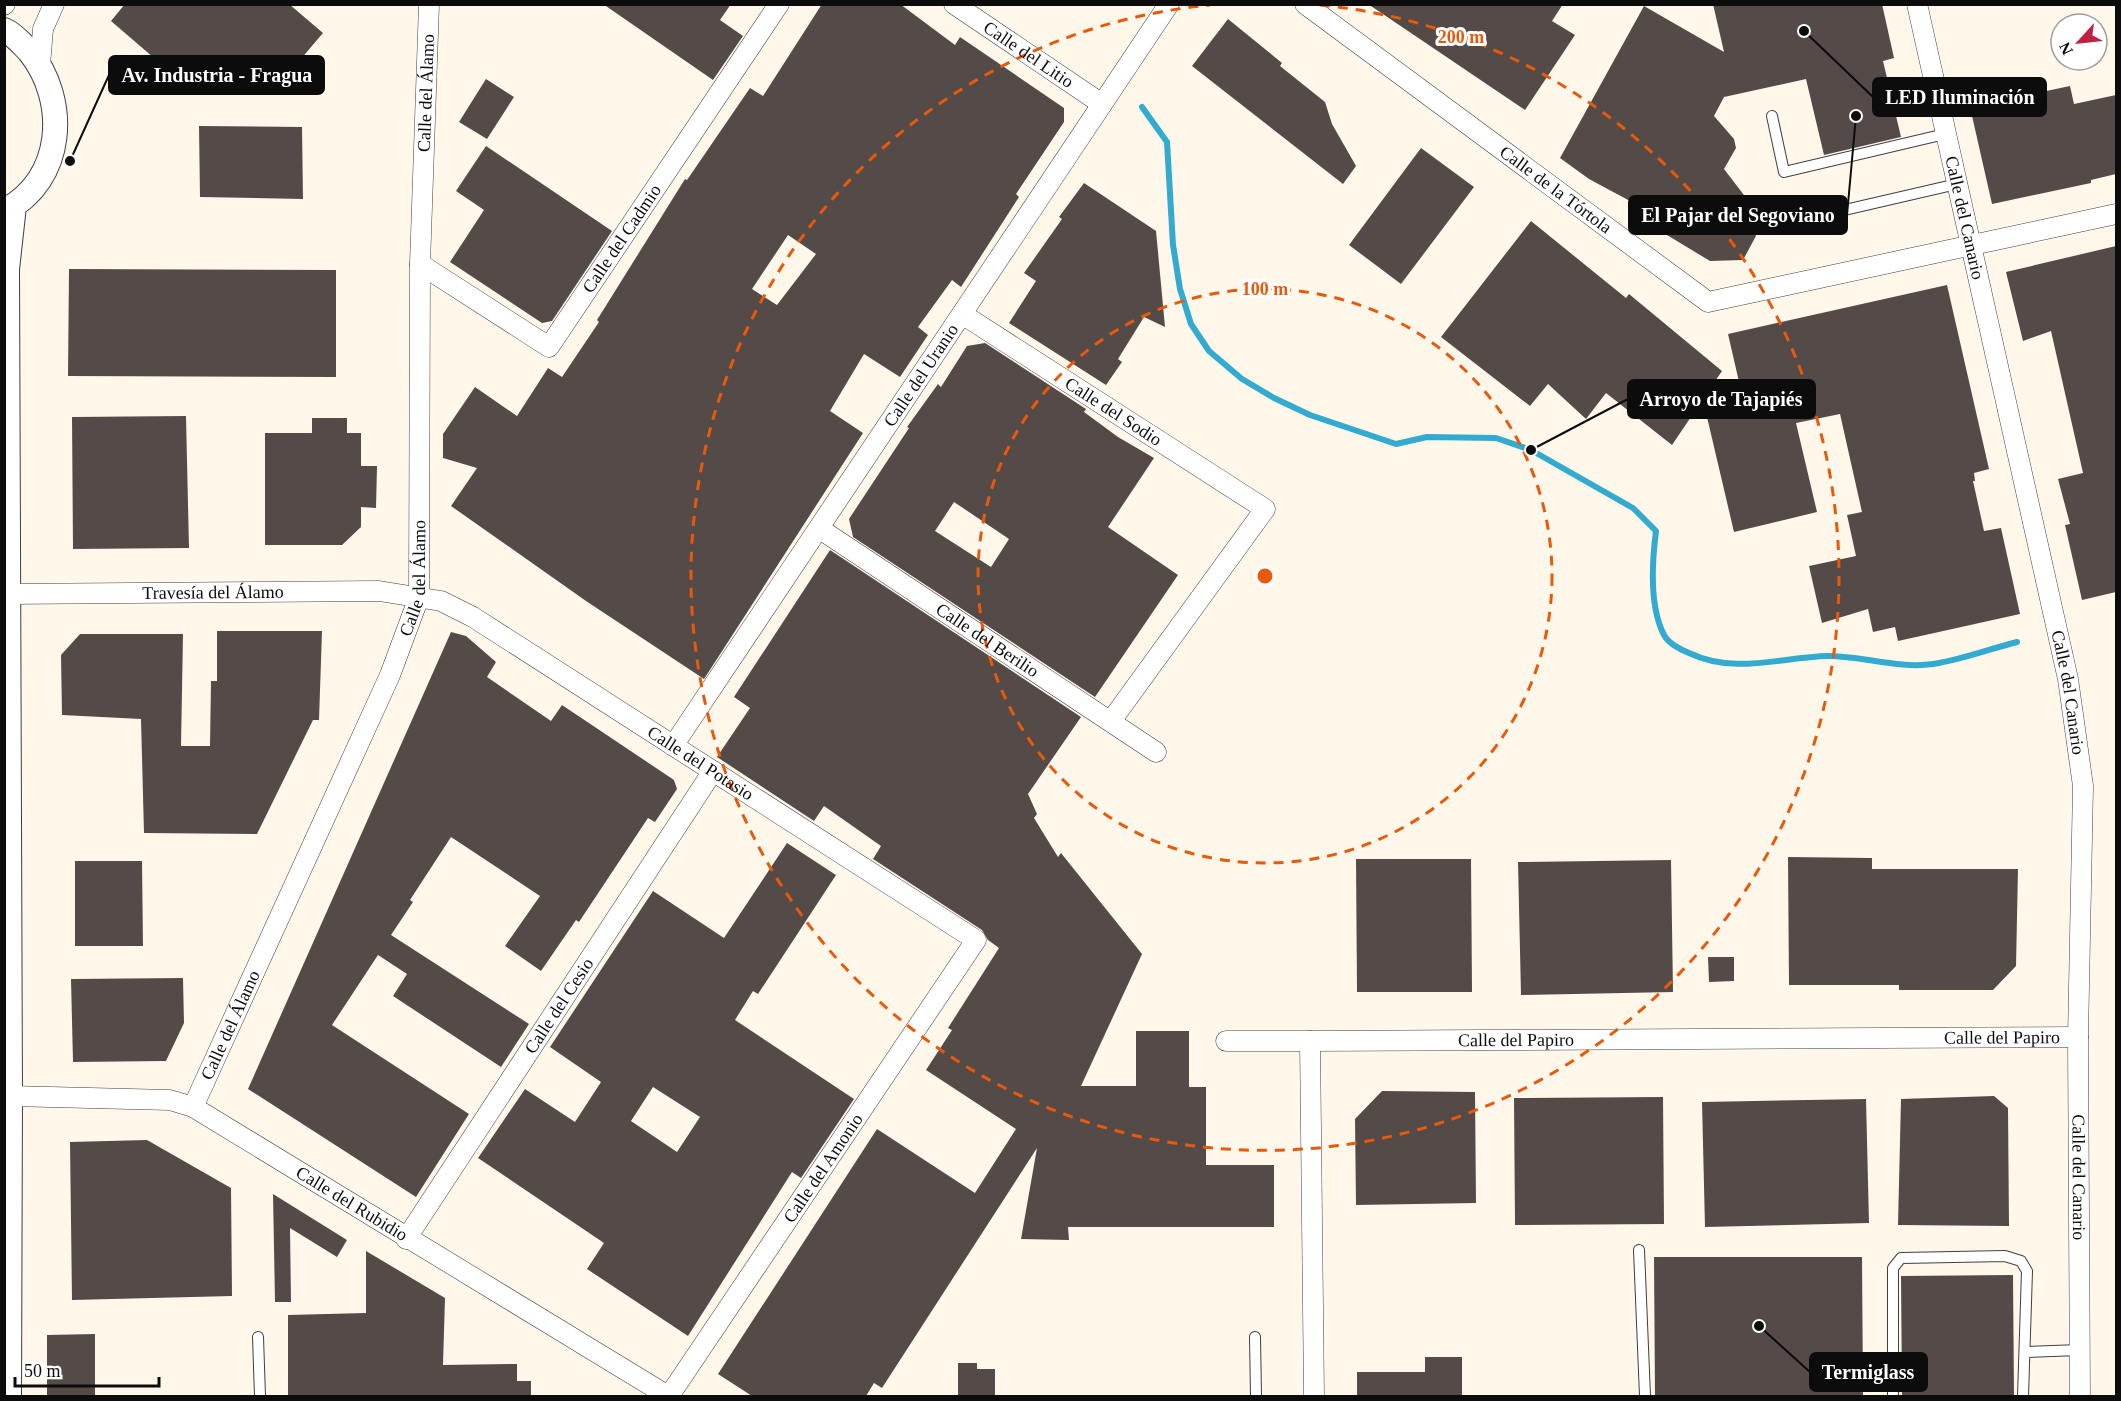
<svg xmlns="http://www.w3.org/2000/svg" width="2121" height="1401" font-family="'Times New Roman',serif">
	<style>
		.lines { fill: none; stroke-linecap: round; stroke-linejoin: round }
		.stream { stroke: #33abd0; stroke-width: 6 }
		.building { fill: #544b48; fill-rule: evenodd }
		.service-casing { stroke: #3f3f3f; stroke-width: 12 }
		.minor-casing { stroke: #3f3f3f; stroke-width: 21 }
		.tertiary-casing { stroke: #3f3f3f; stroke-width: 26 }
		.service { stroke: #fff; stroke-width: 10 }
		.minor { stroke: #fff; stroke-width: 20 }
		.tertiary { stroke: #fff; stroke-width: 24 }
		.ring { fill: none; stroke: #e8590c; stroke-width: 3; stroke-dasharray: 10 8 }
		.labels { text-anchor: middle; stroke-width: 6; stroke-linejoin: round; paint-order: stroke }
		.street-label { font-size: 18px; fill: #0c0c0c; stroke: #fff }
		.centre { fill: #e8590c; stroke: #fff; stroke-width: 3 }
		.ring-label { font-size: 18px; text-anchor: middle; font-weight: bold; fill: #e8590c; stroke: #fff; stroke-width: 6; stroke-linejoin: round; paint-order: stroke }
		.leader { fill: none; stroke: #0c0c0c; stroke-width: 2 }
		.callout-dot { fill: #0c0c0c; stroke: #fff; stroke-width: 2 }
		.callout { fill: #0c0c0c; stroke: #0c0c0c; stroke-width: 2 }
		.callout-label { font-size: 20px; text-anchor: middle; font-weight: bold; fill: #fff }
	</style>
	<rect width="100%" height="100%" fill="#fff8ea"/>
	<g class="lines">
		<path class="stream" d="M1142,107L1167,142L1173,245L1180,289L1191,324L1209,351L1242,379L1274,398L1310,415L1396,444L1427,437L1496,438L1531,450L1633,508L1656,531C1652,562 1649,606 1664,635C1669,644 1680,649 1689,653C1735,675 1781,657 1828,656C1863,656 1898,669 1933,664C1961,660 1989,649 2017,642"/>
	</g>
	<path class="building" d="M125,4H289L323,33L271,94L234,63L211,90L189,88L111,21Z
		M603,4H731L720,20L743,36L713,80Z
		M822,4H900L955,45L960,37L1064,108V122L1016,194L1019,197L961,287L952,280L918,327L928,335L900,377L864,354L830,411L863,433L704,679L586,601L451,506L477,468L443,458V434L475,387L517,416L548,368L562,377L599,322L597,320L685,179L687,180L750,88L763,96ZM788,235L816,254L777,305L752,289Z
		M1368,4H1563L1552,21L1575,35L1525,110Z
		M1713,4H1882L1894,58L1883,61L1901,137L1824,155L1806,79L1724,97L1714,116L1734,139L1736,148L1724,169L1747,199L1740,209L1756,236L1743,260L1710,261L1652,226L1658,216L1589,179L1560,158L1644,6L1724,52Z
		M1228,19L1282,63L1280,66L1325,102L1332,124L1356,166L1343,184L1192,66Z
		M486,79L514,97L487,139L459,122Z
		M2070,86L2074,104L2116,95V174L2091,180V183L1992,204L1970,107Z
		M199,126L302,127L303,199L200,197Z
		M486,146L612,231L552,321L542,323L450,262L484,210L456,191Z
		M1421,148L1474,187L1401,284L1349,245Z
		M1084,183L1156,231L1165,327L1144,317L1118,359L1122,362L1106,385L1009,323L1036,281L1024,273L1062,219L1059,217Z
		M1531,221L1626,298L1629,294L1722,371L1672,445L1606,393L1586,419L1548,384L1530,406L1441,337Z
		M2116,246V592L2082,600L2065,525L2070,524L2058,479L2083,473L2051,331L2023,341L2006,272Z
		M69,269L336,270V377L68,376Z
		M1947,285L1989,469L1974,473L1975,481H1973L1984,531L2001,528L2020,614L1898,641L1895,627L1873,632L1868,609L1822,623L1809,566L1856,556L1847,515L1862,512L1840,414L1796,423L1817,512L1734,532L1707,417L1745,408L1728,334Z
		M985,343L1086,409L1084,412L1118,437L1154,458L1108,527L1178,575L1095,697L853,537L849,519L909,428L907,427L938,384L941,387L967,346ZM954,502L1009,539L991,567L935,531Z
		M186,416L189,548L73,549L72,417Z
		M312,418H347V433H361V466H377L376,508L361,507V527L342,545H265V433H312Z
		M830,550L1081,717L1028,794L1037,814L1034,818L1058,857L1061,853L1142,954L1081,1086H1136V1031H1189V1087H1206V1165H1274V1227H1068L1069,1240L1021,1239L1037,1148L882,1388L874,1383L866,1396H752L718,1374L877,1129L975,1193L1016,1129L926,1070L952,1030L948,1028L999,948L988,940L982,930L873,859L881,846L824,806L814,821L717,757L750,708L734,697Z
		M217,631H322L319,720H313L257,834L144,833L141,719L62,715L61,655L80,634H183L181,746H210L211,681H217Z
		M451,632L466,636L496,662L487,677L551,721L562,705L674,780L677,789L655,822L648,818L579,922L576,920L541,971L505,946L540,896L451,837L410,900L413,902L391,935L529,1024L501,1067L393,996L407,974L378,955L332,1025L469,1114L416,1197L248,1089Z
		M787,843L836,875L758,994L753,991L735,1020L854,1099L801,1178L792,1172L688,1336L587,1269L604,1243L478,1158L525,1089L575,1122L601,1082L550,1047L653,891L724,938ZM653,1087L700,1117L677,1152L631,1121Z
		M1788,857L1872,858V869H2018L2016,966L1993,990H1899V985H1789Z
		M1356,859H1471L1472,992H1357Z
		M1671,860L1673,992L1521,995L1518,862Z
		M75,861H142L143,946H75Z
		M1708,957H1734V981L1709,982Z
		M183,978L184,1023L166,1061L73,1062L71,979Z
		M1382,1091L1475,1092L1476,1203L1356,1205L1355,1119Z
		M1994,1096L2008,1108L2009,1226L1898,1225L1901,1099Z
		M1663,1097L1664,1224L1515,1225L1514,1098Z
		M1866,1099L1869,1223L1705,1227L1702,1102Z
		M147,1140L231,1188L232,1296L72,1300L70,1142Z
		M273,1194L347,1240L337,1257L290,1228L291,1302H275Z
		M366,1251L445,1298L443,1365L517,1364V1381H531V1396H288V1315L366,1313Z
		M1654,1257H1862L1863,1395L1655,1396Z
		M2013,1275L2014,1396H1902L1901,1276Z
		M95,1334V1396H47V1335Z
		M1425,1357H1462V1396H1357V1372H1425Z
		M958,1363H977V1369H995V1396H958Z"/>
	<g class="lines">
		<g class="service-casing">
			<path id="service" d="M1772,116L1784,172L1945,134
				M1797,221L1957,184
				M1639,1250L1645,1396
				M258,1337L260,1396
				M1255,1337L1256,1396
				M2025,1352L2080,1350
				M1893,1396V1268L1901,1258L2005,1256L2021,1261L2027,1271L2023,1396"/>
		</g>
		<g class="minor-casing">
			<g id="minor">
				<path id="s1" d="M954,4L1102,104"/>
				<path id="s2" d="M1305,4L1708,302L2116,214"/>
				<path id="s3" d="M1917,4L2068,679L2083,786L2078,1037L2080,1396"/>
				<path d="M4,5L5,4"/>
				<path d="M40,65L43,29L54,4"/>
				<path id="s4" d="M420,264L549,347L779,4"/>
				<path id="s5" d="M962,314L1265,509L1111,721"/>
				<path id="s6" d="M820,529L1156,752"/>
				<path id="s7" d="M7,594L379,591L441,601L473,617L976,940L669,1396"/>
				<path id="s8" d="M673,746L1169,4"/>
				<path d="M1226,1041H1310"/>
				<path id="s9" d="M10,1096L170,1100L193,1107L668,1396"/>
				<path id="s10" d="M193,1107L390,675L419,597L420,264L429,4"/>
				<path id="s11" d="M406,1239L713,771"/>
				<path id="s12" d="M1314,1396L1310,1041L2078,1037"/>
			</g>
		</g>
		<g class="tertiary-casing">
			<path id="tertiary" d="M4,30C14,34 22,44 29,51C69,100 65,180 4,211
				M9,1396L10,1096L7,269L14,206"/>
		</g>
		<use href="#service" class="service"/>
		<use href="#minor" class="minor"/>
		<use href="#tertiary" class="tertiary"/>
	</g>
	<g class="ring">
		<circle cx="1265" cy="576" r="287"/>
		<path d="M1320 5A574 574 0 1 1 1210 5"/>
	</g>
	<g class="labels">
		<g class="street-label">
			<text dy="6" stroke="none"><textPath href="#s1" startOffset="90">Calle del Litio</textPath></text>
			<text dy="6" stroke="none"><textPath href="#s10" startOffset="1062">Calle del Álamo</textPath></text>
			<text dy="6" stroke="none"><textPath href="#s2" startOffset="312">Calle de la Tórtola</textPath></text>
			<text dy="6" stroke="none"><textPath href="#s3" startOffset="219">Calle del Canario</textPath></text>
			<text dy="6" stroke="none"><textPath href="#s4" startOffset="284">Calle del Cadmio</textPath></text>
			<text dy="6" stroke="none"><textPath href="#s8" startOffset="446">Calle del Uranio</textPath></text>
			<text dy="6" stroke="none"><textPath href="#s5" startOffset="180">Calle del Sodio</textPath></text>
			<text dy="6" stroke="none"><textPath href="#s10" startOffset="576">Calle del Álamo</textPath></text>
			<text dy="6" stroke="none"><textPath href="#s7" startOffset="206">Travesía del Álamo</textPath></text>
			<text dy="6" stroke="none"><textPath href="#s6" startOffset="201">Calle del Berilio</textPath></text>
			<text dy="6" stroke="none"><textPath href="#s3" startOffset="705">Calle del Canario</textPath></text>
			<text dy="6" stroke="none"><textPath href="#s7" startOffset="741">Calle del Potasio</textPath></text>
			<text dy="6" stroke="none"><textPath href="#s11" startOffset="279">Calle del Cesio</textPath></text>
			<text dy="6" stroke="none"><textPath href="#s10" startOffset="90">Calle del Álamo</textPath></text>
			<text dy="6" stroke="none"><textPath href="#s12" startOffset="1047">Calle del Papiro</textPath></text>
			<text dy="6" stroke="none"><textPath href="#s12" startOffset="561">Calle del Papiro</textPath></text>
			<text transform="translate(823 1168) rotate(-56)" y="6">Calle del Amonio</text>
			<text dy="6" stroke="none"><textPath href="#s3" startOffset="1191">Calle del Canario</textPath></text>
			<text dy="6" stroke="none"><textPath href="#s9" startOffset="370">Calle del Rubidio</textPath></text>
		</g>
	</g>
	<circle cx="1265" cy="576" r="9" class="centre"/>
	<g class="ring-label">
		<text x="1461" y="43">200 m</text>
		<text x="1265" y="295">100 m</text>
	</g>
	<path class="leader" d="M70 161L109 75M1804 31L1873 97M1856 116L1847 215M1531 450L1628 399M1759 1326L1810 1372"/>
	<g class="callout-dot">
		<circle cx="70" cy="161" r="6"/>
		<circle cx="1804" cy="31" r="6"/>
		<circle cx="1856" cy="116" r="6"/>
		<circle cx="1531" cy="450" r="6"/>
		<circle cx="1759" cy="1326" r="6"/>
	</g>
	<g class="callout">
		<rect x="109" y="56" width="215" height="38" rx="6"/>
		<rect x="1873" y="78" width="173" height="38" rx="6"/>
		<rect x="1629" y="196" width="218" height="38" rx="6"/>
		<rect x="1628" y="380" width="187" height="38" rx="6"/>
		<rect x="1810" y="1353" width="117" height="38" rx="6"/>
	</g>
	<g class="callout-label">
		<text x="217" y="82">Av. Industria - Fragua</text>
		<text x="1960" y="104">LED Iluminación</text>
		<text x="1738" y="222">El Pajar del Segoviano</text>
		<text x="1721" y="406">Arroyo de Tajapiés</text>
		<text x="1868" y="1379">Termiglass</text>
	</g>
	<rect width="2121" height="1401" fill="none" stroke="#0c0c0c" stroke-width="12"/>
	<g transform="translate(2079 42) rotate(243)"><circle r="28" fill="#ffffff" stroke="#9e9e9e" stroke-width="1.5"/>
	<path d="M0-4.5L10 22L0 15L-10 22Z" fill="#bf2142"/>
	<text y="-9" font-size="16" font-weight="bold" text-anchor="middle" fill="#0c0c0c">N</text>
	</g>
	<path d="M15 1377v9h144v-9" fill="none" stroke="#0c0c0c" stroke-width="3"/>
	<text x="24" y="1377" font-size="18" fill="#0c0c0c" stroke="#ffffff" stroke-width="4.5" paint-order="stroke">50 m</text>
</svg>
